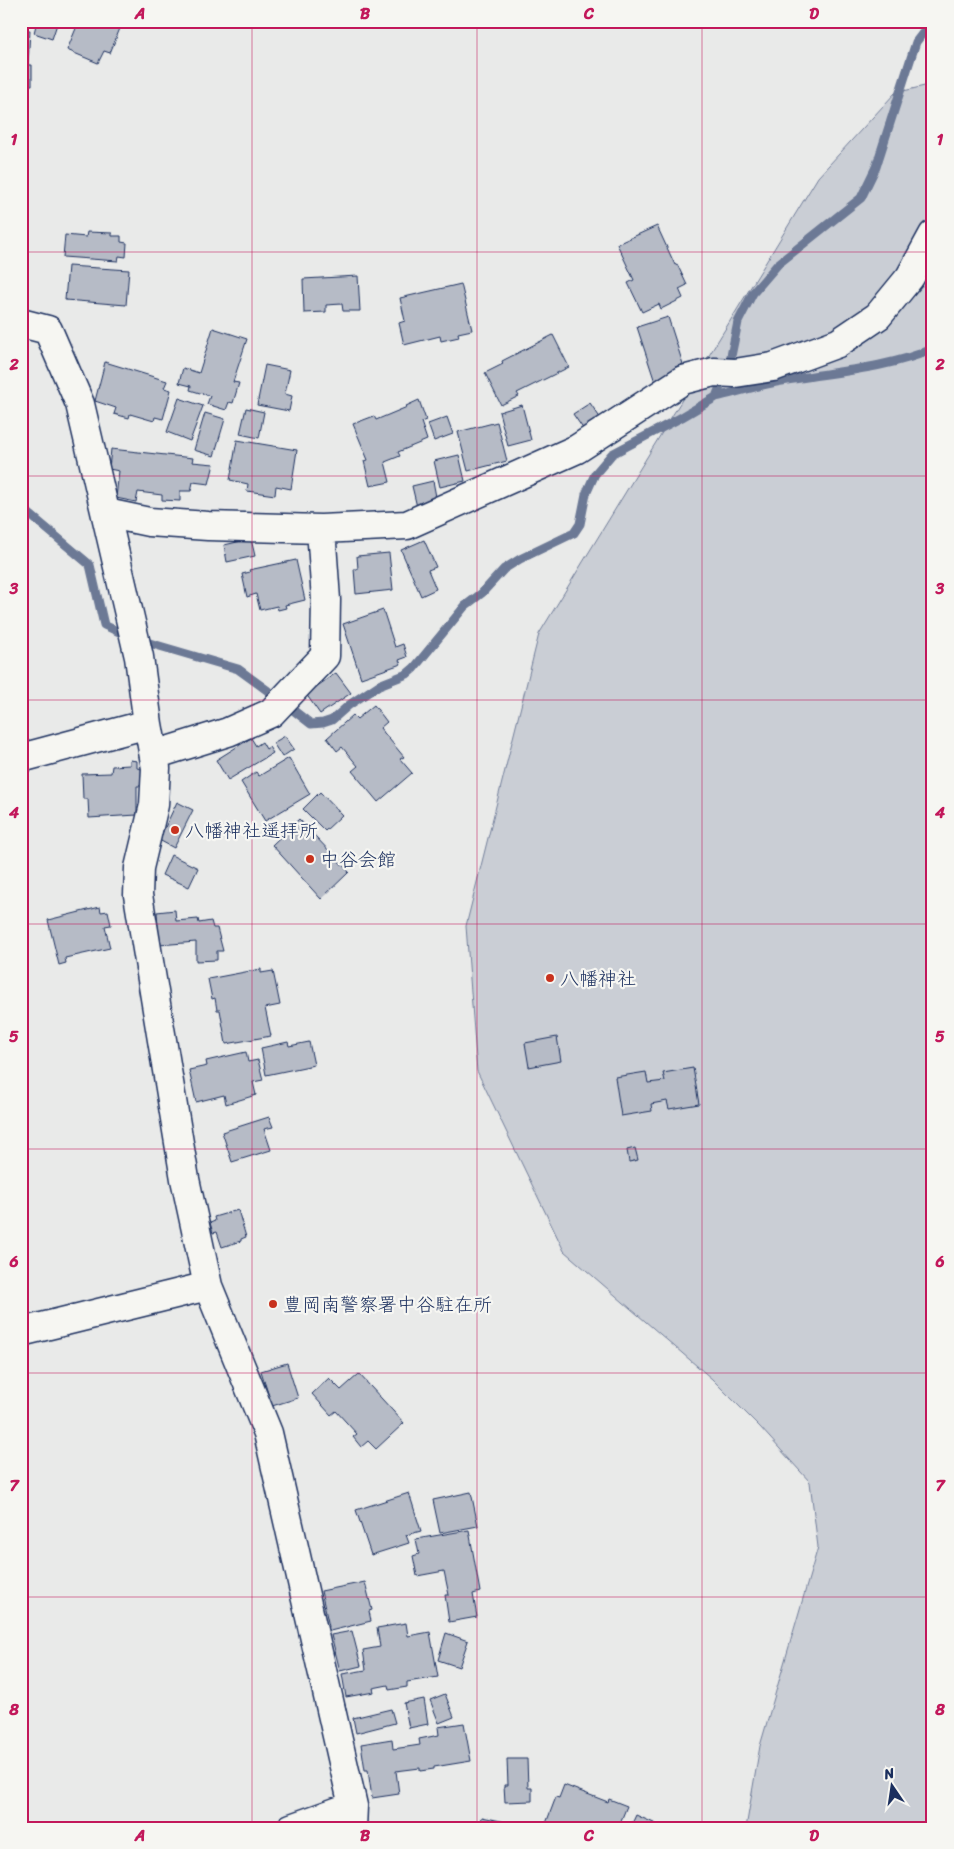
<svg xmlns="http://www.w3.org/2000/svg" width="954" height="1849" font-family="Sriracha,'Klee One',sans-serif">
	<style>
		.green { fill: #caced5; stroke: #727e9a }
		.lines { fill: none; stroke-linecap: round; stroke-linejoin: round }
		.stream { stroke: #6c7995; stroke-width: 9 }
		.building { fill: #b6bbc6; stroke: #1b2f5e }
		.minor-casing { stroke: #1b2f5e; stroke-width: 31 }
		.minor { stroke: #f6f6f2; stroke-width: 28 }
		.grid { fill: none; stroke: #c2185b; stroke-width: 1; stroke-opacity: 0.55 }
		.poi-dot { fill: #c8321e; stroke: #f6f6f2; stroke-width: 2 }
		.labels { text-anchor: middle; stroke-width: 4.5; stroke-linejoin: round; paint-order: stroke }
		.poi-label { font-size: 19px; fill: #1b2f5e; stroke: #f6f6f2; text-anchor: start }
		.neatline { fill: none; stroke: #c2185b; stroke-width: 2 }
		.grid-label { font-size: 16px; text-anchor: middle; font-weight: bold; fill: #c2185b }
	</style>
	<rect width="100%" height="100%" fill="#e9eae9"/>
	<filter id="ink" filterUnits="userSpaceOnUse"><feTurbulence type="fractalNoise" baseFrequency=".02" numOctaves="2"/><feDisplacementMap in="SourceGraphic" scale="10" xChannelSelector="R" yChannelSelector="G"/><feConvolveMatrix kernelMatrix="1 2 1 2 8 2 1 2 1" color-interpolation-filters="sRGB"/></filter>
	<g filter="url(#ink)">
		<path class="green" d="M933,84V1828H746L760,1746L818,1547L810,1482L760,1427L712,1379L564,1251L477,1071L466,926L539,634L818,177L895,93Z"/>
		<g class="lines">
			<path class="stream" d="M716,397C736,392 756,386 776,382C828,372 883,370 933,349
				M21,507L90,565L104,625L119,632L146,642L238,669L275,696L311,724L323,723L332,720L349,705L379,685L407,674L414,668L465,606L482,593L504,569L520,559L574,533L580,524L586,494L595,474L612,454L682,417L716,397L730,361L738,322L753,293L778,264L861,198L876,167L916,42L932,21"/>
		</g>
		<path class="building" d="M37,21H58L52,39L34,33Z
			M87,21H123L110,53L104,51L98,63L67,50L77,26L84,29Z
			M21,30H30L28,65H32V85H28V98H21Z
			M657,226L675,265L677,264L687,285L679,289L683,298L661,309L659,304L642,312L628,283L634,280L617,244Z
			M87,232L112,233V236H121V242L127,243L126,257L119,256L118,261L63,257L65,235L86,237Z
			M68,266L129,270L126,305L65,300Z
			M358,276L360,311H343L342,304L326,305V312L304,313L303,279Z
			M461,284L472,330L458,333L459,337L441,341L440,336L404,345L399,323L405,321L400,298Z
			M668,317L683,364L675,367L678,375L655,382L637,327Z
			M213,328L247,339L233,382L239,383L233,403L229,402L226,410L207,404L210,396L190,390L191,386L179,383L183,368L199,373Z
			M553,335L569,367L517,393L519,396L501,405L485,373L503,364L502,361Z
			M105,362L167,381L164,388L171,390L163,419L155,417L154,421L130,414L129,418L114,414L116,408L95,401Z
			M265,365L290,370L285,394L292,396L289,411L257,405Z
			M179,398L203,406L190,441L167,432Z
			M419,400L426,420L421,422L427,440L398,452L400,456L385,462L390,482L370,486L364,461L368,460L353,424L374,416L376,420L407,407L406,406Z
			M590,403L601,419L584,430L573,414Z
			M522,405L531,440L508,446L499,412Z
			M246,408L264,412L259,438L240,434Z
			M205,413L225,419L214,456L194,450Z
			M447,417L453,434L434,441L428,424Z
			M497,422L507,461L468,471L458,432Z
			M237,440L297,450L291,489L276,486L275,495L247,491L248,484L230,480Z
			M111,449L193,458L192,462L214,464L209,484L193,482L191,491H180V501L162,500V495L138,492L136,502L116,498L119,471L109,469Z
			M459,455L465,481L440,487L434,461Z
			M433,481L437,502L417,507L412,486Z
			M251,539L255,556L227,562L224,545Z
			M424,540L436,567L428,570L436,589L421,596L401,550Z
			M389,553L393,590L356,594L354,569H358L357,556Z
			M296,560L305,600L285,605L286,608L278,610L277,606L260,610L256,594L247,597L242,574L250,572L249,570Z
			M383,610L395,647L403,644L407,657L399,660L401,664L361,678L343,624Z
			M336,673L351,693L320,714L306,694Z
			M374,705L387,722L380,728L404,757L400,759L412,773L378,802L352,771L358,766L342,747L337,751L327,738L353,715L357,719Z
			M285,736L294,749L282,757L273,743Z
			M251,738L256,746L262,742L266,749L269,747L273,753L228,780L216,760Z
			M289,758L310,794L265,821L241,782L256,772L259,776Z
			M130,760L137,761V768L142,769L141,786H137V815L89,818L88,799H83L82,774L111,773L112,766L130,765Z
			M320,792L342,815L325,831L303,809Z
			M177,802L193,810L174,848L159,840Z
			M299,819L349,872L321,899L272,845Z
			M171,855L198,868L189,887L162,875Z
			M100,907L101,912L108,911L111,925L105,926L110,948L65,958L66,963L59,965L48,920Z
			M175,910L176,921L198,919L199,923L211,921L213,928H217L223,951H217V960L196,961V942L159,945L157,912Z
			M261,969V973L273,971L280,1005L265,1008L271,1036L226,1044L220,1010H217L215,998L212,999L208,979Z
			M557,1037L561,1061L529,1067L525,1043Z
			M288,1042L289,1046L309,1042L314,1065L266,1075L261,1048Z
			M246,1052L248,1062L258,1060L263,1080L253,1082L256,1095L226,1104L224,1095L196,1102L189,1070L207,1066L206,1061Z
			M693,1068L699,1104L669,1109L667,1101L651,1104L652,1111L621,1116L615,1077L646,1072L648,1083L665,1081L663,1073Z
			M269,1117L273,1127L264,1129L271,1150L232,1162L222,1132Z
			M635,1148L638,1160L629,1162L627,1150Z
			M238,1210L246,1237L241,1239V1241L222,1247L217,1232L213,1233L210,1223L215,1221L214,1217Z
			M287,1363L298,1398L272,1406L261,1371Z
			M359,1374L404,1423L376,1449L368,1441L361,1447L353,1437L357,1434L336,1411L331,1415L312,1394L329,1378L341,1390Z
			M471,1492L478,1526L440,1533L433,1500Z
			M409,1493L421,1531L406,1535L409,1543L371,1555L356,1510Z
			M469,1530L480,1592L473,1594L477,1617L449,1622L445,1595H449L444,1571L417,1576L413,1556L419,1554L416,1539Z
			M365,1582L372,1610L369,1611L371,1621L330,1631L321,1591Z
			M406,1623L408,1636L430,1632L438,1677L407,1682V1687L389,1690L388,1685L373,1688L374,1692L346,1697L342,1674L366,1670L363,1650L380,1647L377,1628Z
			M352,1631L361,1666L340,1671L331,1635Z
			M446,1633L468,1641L459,1667L438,1660Z
			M445,1694L454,1717L439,1723L430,1700Z
			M424,1699L428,1724L409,1728L404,1703Z
			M391,1709L395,1723L356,1733L353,1718Z
			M464,1723L471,1761L434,1767V1769L420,1771V1768L396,1771L399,1794L372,1798L368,1770H365L361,1744L392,1739L393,1749L420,1745L419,1739L439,1735L438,1727Z
			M507,1759H527L528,1788H532V1801L505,1802L504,1785H508Z
			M564,1785L608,1802L609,1799L627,1806L618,1828H549L545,1826L556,1797L559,1798Z
			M636,1815L656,1824L655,1828H630Z
			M482,1817L515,1824L514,1828H480Z"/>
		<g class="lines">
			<g class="minor-casing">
				<path id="minor" d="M21,323L48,330L80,404L139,657L148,724L156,768L154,805L139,868L138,895L185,1179L208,1286L268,1433L353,1806L352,1828
					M106,513L149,522L208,526L321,529
					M154,755L228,732L271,713L325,656L326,600L321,529L407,525L577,449L683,380L714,372L735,373L773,367L838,343L878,316L910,277L933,235
					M21,758L148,724
					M21,1332L208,1286
					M291,1828L353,1806"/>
			</g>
			<use href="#minor" class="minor"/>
		</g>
	</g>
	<path class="grid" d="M252,21V1828M477,21V1828M702,21V1828M21,252H933M21,476H933M21,700H933M21,924H933M21,1149H933M21,1373H933M21,1597H933"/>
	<g class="poi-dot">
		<circle cx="175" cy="830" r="5"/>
		<circle cx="310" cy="859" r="5"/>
		<circle cx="550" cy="978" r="5"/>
		<circle cx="273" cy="1304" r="5"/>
	</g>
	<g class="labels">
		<g class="poi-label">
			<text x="185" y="837">八幡神社遥拝所</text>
			<text x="320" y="866">中谷会館</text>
			<text x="560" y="985">八幡神社</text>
			<text x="283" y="1311">豊岡南警察署中谷駐在所</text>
		</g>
	</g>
	<rect width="954" height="1849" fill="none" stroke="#f6f6f2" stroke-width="55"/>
	<g transform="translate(892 1786) rotate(347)" stroke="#f6f6f2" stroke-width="4" paint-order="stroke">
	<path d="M0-4L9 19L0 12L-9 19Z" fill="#1b2f5e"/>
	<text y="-8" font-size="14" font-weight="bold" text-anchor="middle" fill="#1b2f5e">N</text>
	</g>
	<rect x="28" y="28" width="898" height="1794" class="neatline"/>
	<g class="grid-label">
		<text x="140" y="19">A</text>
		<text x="365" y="19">B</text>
		<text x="589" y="19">C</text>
		<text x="814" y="19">D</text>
		<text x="14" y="145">1</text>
		<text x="940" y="145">1</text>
		<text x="14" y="370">2</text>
		<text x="940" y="370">2</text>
		<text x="14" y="594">3</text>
		<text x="940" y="594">3</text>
		<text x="14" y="818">4</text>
		<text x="940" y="818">4</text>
		<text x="14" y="1042">5</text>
		<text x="940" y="1042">5</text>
		<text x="14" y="1267">6</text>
		<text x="940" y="1267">6</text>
		<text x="14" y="1491">7</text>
		<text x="940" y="1491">7</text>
		<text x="14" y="1715">8</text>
		<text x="940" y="1715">8</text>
		<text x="140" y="1841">A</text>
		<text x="365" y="1841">B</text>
		<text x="589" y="1841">C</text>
		<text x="814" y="1841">D</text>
	</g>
</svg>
